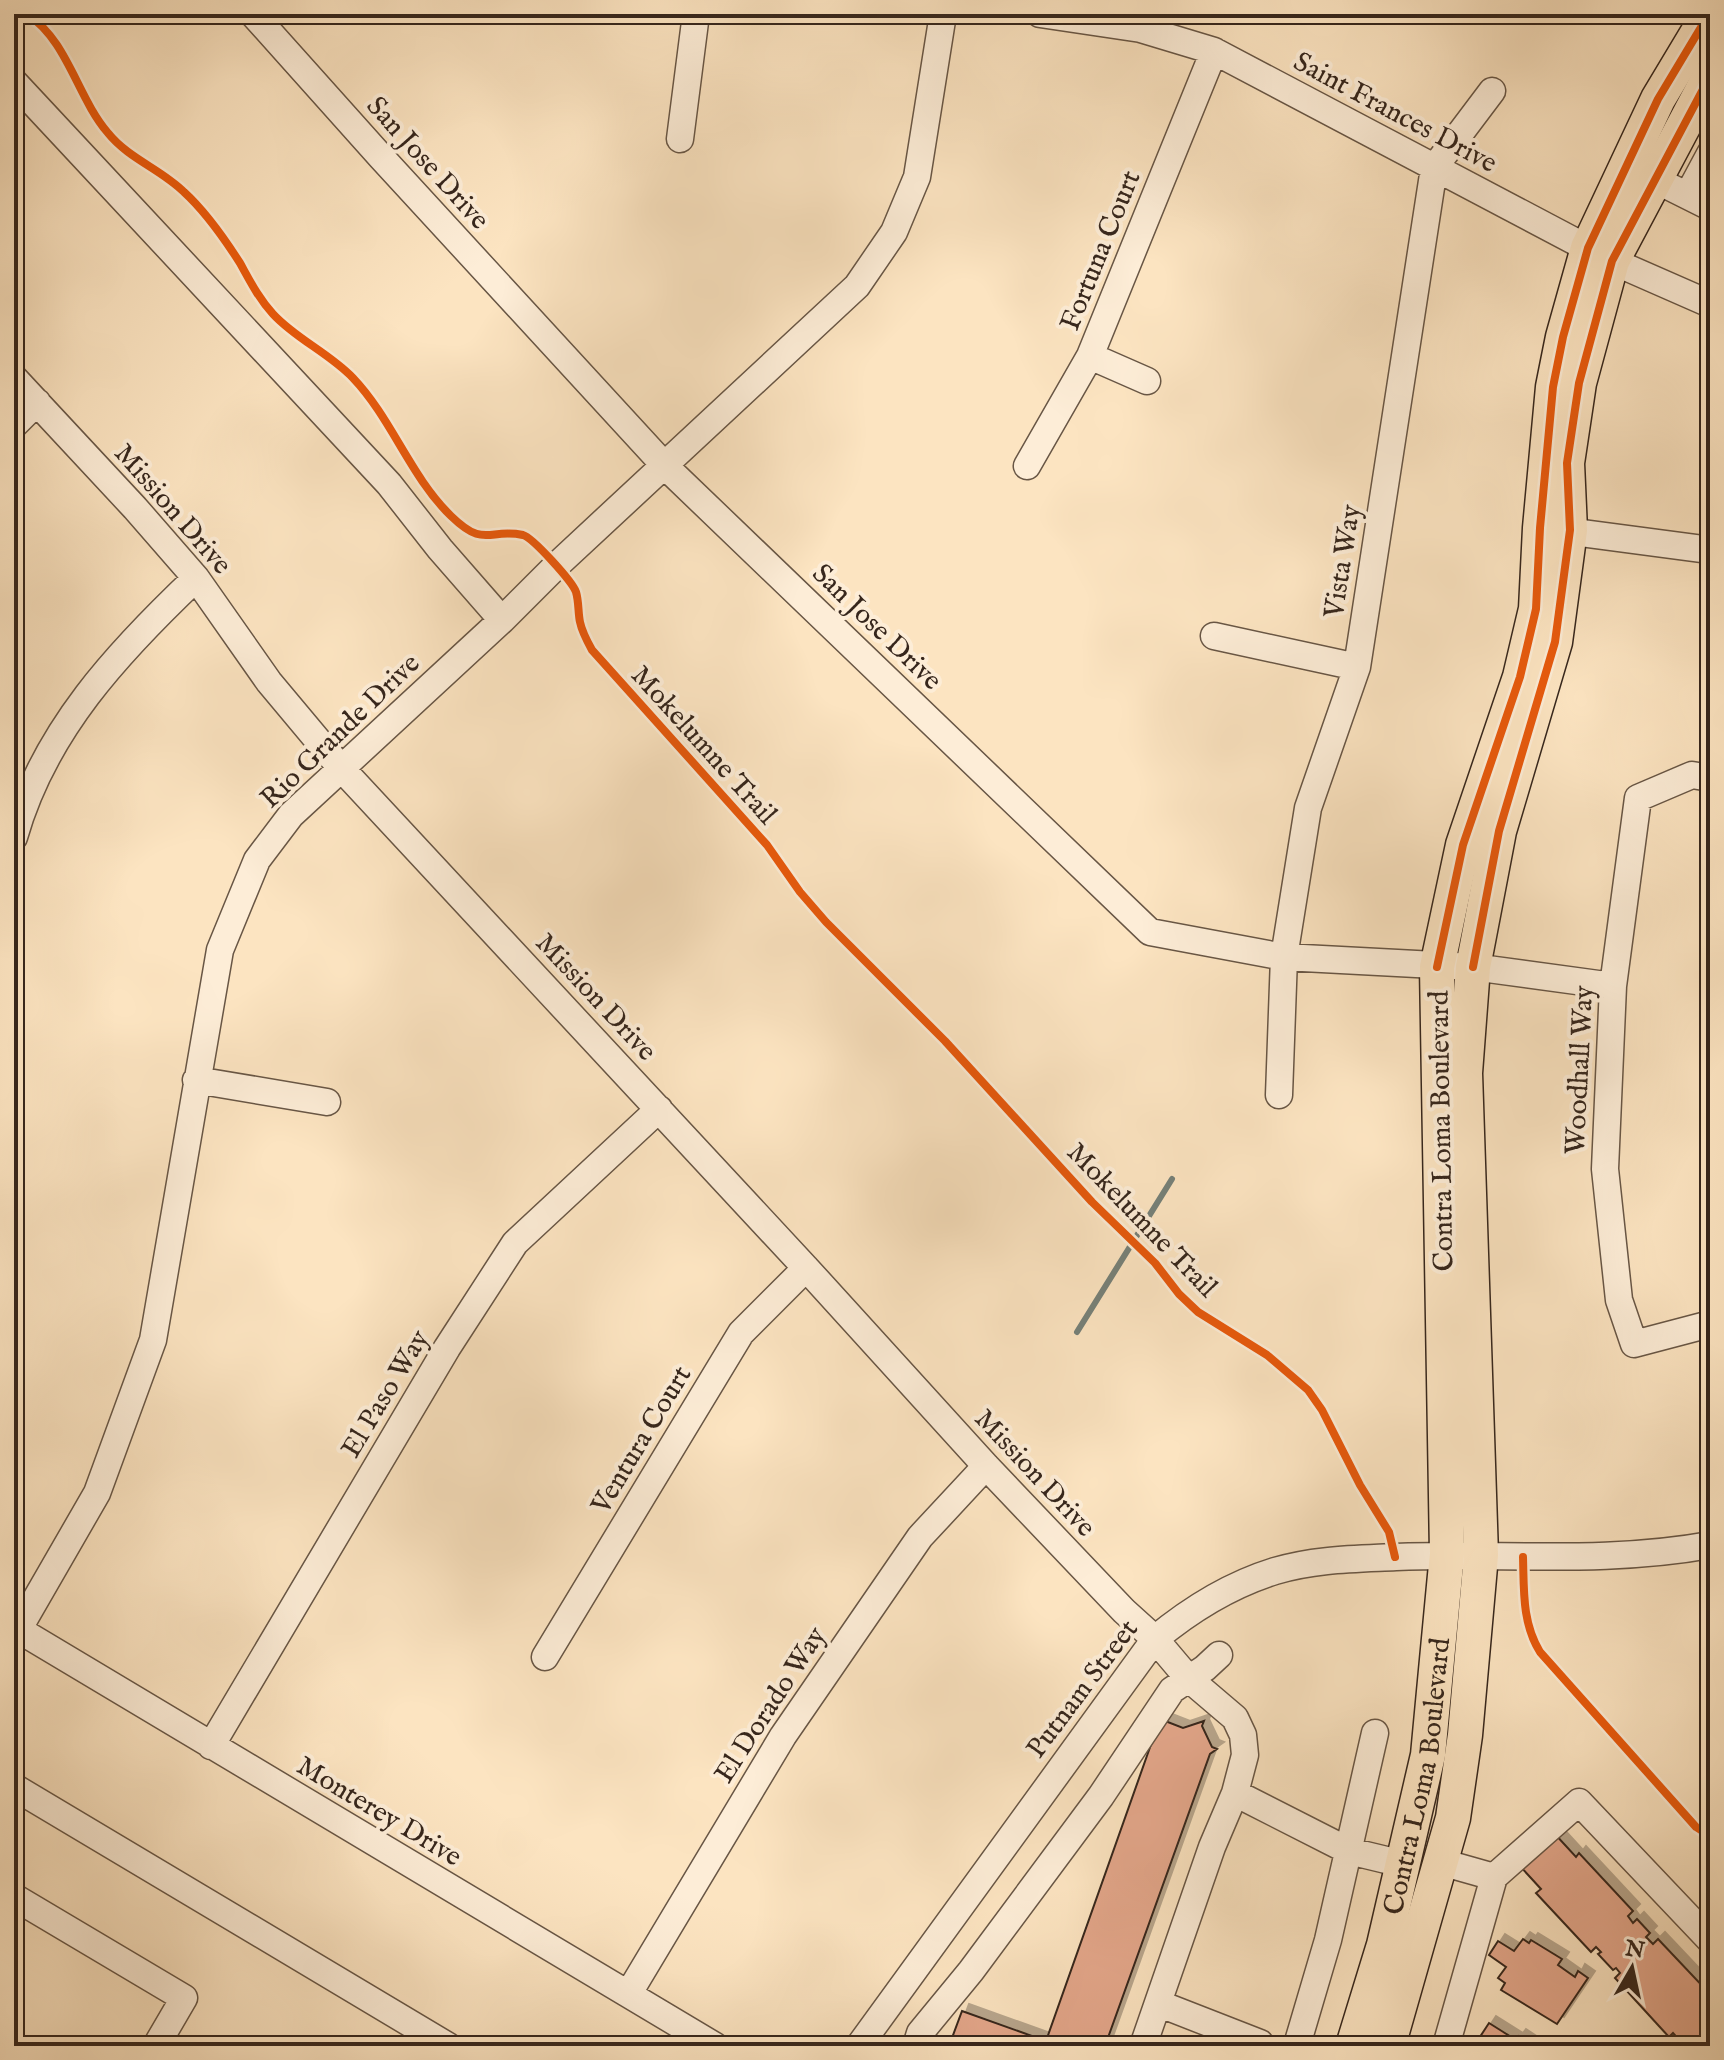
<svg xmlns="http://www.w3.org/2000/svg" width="1724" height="2060" font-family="'IM FELL English',serif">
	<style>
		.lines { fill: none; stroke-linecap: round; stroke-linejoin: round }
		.stream { stroke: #768179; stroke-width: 6 }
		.building { fill: #e4a78b; stroke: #36261c; stroke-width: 2; filter: url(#shadow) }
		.minor-casing { stroke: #685645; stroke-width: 29 }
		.major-casing { stroke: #36261c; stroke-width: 37 }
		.minor { stroke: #fdedd7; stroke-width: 26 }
		.major { stroke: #fce4c1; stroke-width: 34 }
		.cycleway-casing { stroke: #fdedd7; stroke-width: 13 }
		.cycleway { stroke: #e8590c; stroke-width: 8 }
		.labels { text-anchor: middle; stroke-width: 8; stroke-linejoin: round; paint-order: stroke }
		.street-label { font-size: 28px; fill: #36261c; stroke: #fdedd7 }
	</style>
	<defs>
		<filter id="shadow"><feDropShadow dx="7" dy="-7" stdDeviation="0" flood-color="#0004"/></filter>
	</defs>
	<rect width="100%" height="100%" fill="#fce4c1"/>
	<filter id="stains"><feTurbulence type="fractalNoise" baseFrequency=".0025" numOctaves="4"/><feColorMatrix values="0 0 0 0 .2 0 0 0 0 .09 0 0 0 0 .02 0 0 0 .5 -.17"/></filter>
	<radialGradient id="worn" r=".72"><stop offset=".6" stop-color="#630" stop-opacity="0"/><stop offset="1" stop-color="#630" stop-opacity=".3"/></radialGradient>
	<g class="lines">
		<path class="stream" d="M1077,1332L1172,1179"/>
	</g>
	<path class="building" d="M1160,1719L1183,1728L1204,1721L1202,1726L1212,1747L1217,1749L1210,1754L1105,2046H1060L1046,2041Z
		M1554,1833L1576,1857L1579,1853L1633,1911L1628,1916L1633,1923L1637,1919L1650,1933L1646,1937L1653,1944L1658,1939L1710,1994L1708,2000L1710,2003V2042L1706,2046H1685L1673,2033L1669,2037L1615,1978L1620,1973L1616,1968L1613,1970L1598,1954L1601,1952L1596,1947L1591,1952L1536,1893L1541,1889L1519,1865Z
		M1523,1939L1529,1943L1531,1940L1562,1959L1558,1965L1575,1977L1578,1971L1588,1978L1557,2024L1501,1990L1505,1983L1498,1978L1506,1967L1489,1955L1498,1941L1514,1951Z
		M962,2011L1060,2046H949Z
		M1489,2023L1516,2040L1519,2036L1534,2046H1474Z"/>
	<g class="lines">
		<g class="minor-casing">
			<path id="minor" d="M253,14L381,157L666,467L1150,932L1284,957L1473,967L1613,986
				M1040,14L1141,29L1214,51L1612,261L1710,304
				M14,82L389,484L440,549L502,620
				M680,139L696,14
				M1654,179L1710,207
				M1688,195L1710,154
				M1090,356L1147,381
				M14,378L135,508L196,578L269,682L341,768L806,1268L986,1466L1124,1611L1155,1639L1188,1678L1235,1718L1243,1735L1245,1755L1235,1793L1212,1847L1143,2046
				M14,425L37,402
				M1027,466L1090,356L1214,51
				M1551,529L1710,550
				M1214,636L1357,667
				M1710,778L1692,775L1638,798L1613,986L1605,1169L1619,1300L1634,1344L1710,1324
				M14,837C44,731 118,652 196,578
				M196,1080L327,1102
				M1279,1095L1284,957L1308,808L1357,667L1434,168L1492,91
				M14,1627L715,2046
				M14,1637L97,1493L153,1340L220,950L257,860L291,815L502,620L556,566L857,286L894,232L917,177L943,14
				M545,1657L741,1333L806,1268
				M211,1746L447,1348L515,1243L659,1109
				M14,1787L448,2046
				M1235,1793L1349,1851L1403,1864
				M1441,1862L1494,1877
				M14,1897L184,1998L156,2046
				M629,1993L783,1736L920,1537L986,1466
				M1160,2004L1260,2043
				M1297,2045L1328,1940L1375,1733
				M859,2046L1155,1639C1191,1609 1230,1585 1275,1571C1315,1559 1355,1559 1396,1557C1501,1553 1606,1564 1710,1545
				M916,2046L920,2033L971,1971L1101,1796L1172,1690L1205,1668L1219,1655
				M1446,2046L1494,1877L1579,1802L1710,1940"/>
		</g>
		<g class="major-casing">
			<g id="major">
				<path id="s1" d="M1353,2046L1384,1945L1428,1755L1447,1554L1437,967L1463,845L1520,677L1536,609L1540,528L1553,387L1563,337L1588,248L1658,99L1709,14"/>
				<path d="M1388,2046L1453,1818L1465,1735L1481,1555L1465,1073L1473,967L1499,831L1555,642L1570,530L1567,463L1579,383L1612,261L1710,76"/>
			</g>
		</g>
		<use href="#minor" class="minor"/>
		<use href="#major" class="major"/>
		<g class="cycleway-casing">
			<path id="cycleway" d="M27,14C68,41 77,97 108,133C129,159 161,169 184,192C206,212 224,238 240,263C250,281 259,299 273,314C296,339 329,353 353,378C392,419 410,476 451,516C485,549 488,528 523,535C533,538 572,581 576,592C579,602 578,613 580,622C582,632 587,641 592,650L767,845L800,892L826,922L945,1041L1092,1202L1155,1263L1179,1294L1198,1312L1267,1355L1308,1390L1322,1410L1360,1485L1389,1532L1395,1557
				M1437,967L1463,845L1520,677L1536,609L1540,528L1553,387L1563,337L1588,248L1658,99L1709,14
				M1473,967L1499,831L1555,642L1570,530L1567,463L1579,383L1612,261L1710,76
				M1523,1557C1524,1590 1522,1623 1540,1652L1696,1827L1710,1836"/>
		</g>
		<use href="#cycleway" class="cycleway"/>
	</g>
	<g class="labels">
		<g class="street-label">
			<text transform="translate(1396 111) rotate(28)" y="10">Saint Frances Drive</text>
			<text transform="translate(429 162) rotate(48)" y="10">San Jose Drive</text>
			<text transform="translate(1099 250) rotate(-68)" y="10">Fortuna Court</text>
			<text transform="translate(174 508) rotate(49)" y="10">Mission Drive</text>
			<text transform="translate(1341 561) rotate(-81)" y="10">Vista Way</text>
			<text transform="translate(878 626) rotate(44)" y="10">San Jose Drive</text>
			<text transform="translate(339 730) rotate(-44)" y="10">Rio Grande Drive</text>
			<text transform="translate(705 744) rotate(48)" y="10">Mokelumne Trail</text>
			<text transform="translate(597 996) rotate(47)" y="10">Mission Drive</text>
			<text transform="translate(1578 1070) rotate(-87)" y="10">Woodhall Way</text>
			<text transform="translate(1440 1131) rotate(-91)" y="10">Contra Loma Boulevard</text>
			<text transform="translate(1143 1219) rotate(46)" y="10">Mokelumne Trail</text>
			<text transform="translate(384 1393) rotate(-59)" y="10">El Paso Way</text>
			<text transform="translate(640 1439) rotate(-59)" y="10">Ventura Court</text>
			<text transform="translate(1036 1472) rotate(47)" y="10">Mission Drive</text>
			<text transform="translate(1081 1688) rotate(-53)" y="10">Putnam Street</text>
			<text transform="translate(769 1704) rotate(-57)" y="10">El Dorado Way</text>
			<text dy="10" stroke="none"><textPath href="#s1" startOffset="278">Contra Loma Boulevard</textPath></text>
			<text transform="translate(380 1810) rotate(31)" y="10">Monterey Drive</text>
		</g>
	</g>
	<rect width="1724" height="2060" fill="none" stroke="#fce4c1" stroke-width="48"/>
	<rect x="16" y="16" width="1692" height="2028" fill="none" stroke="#36261c" stroke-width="4"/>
	<rect x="24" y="24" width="1676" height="2012" fill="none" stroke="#36261c" stroke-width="2"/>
	<g transform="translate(1632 1968) rotate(9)" stroke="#fdedd7" stroke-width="6" paint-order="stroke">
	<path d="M0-6L14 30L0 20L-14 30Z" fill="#36261c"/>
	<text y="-12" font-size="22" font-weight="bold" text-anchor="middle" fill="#36261c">N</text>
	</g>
	<rect width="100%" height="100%" filter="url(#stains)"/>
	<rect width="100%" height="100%" fill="url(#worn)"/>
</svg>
